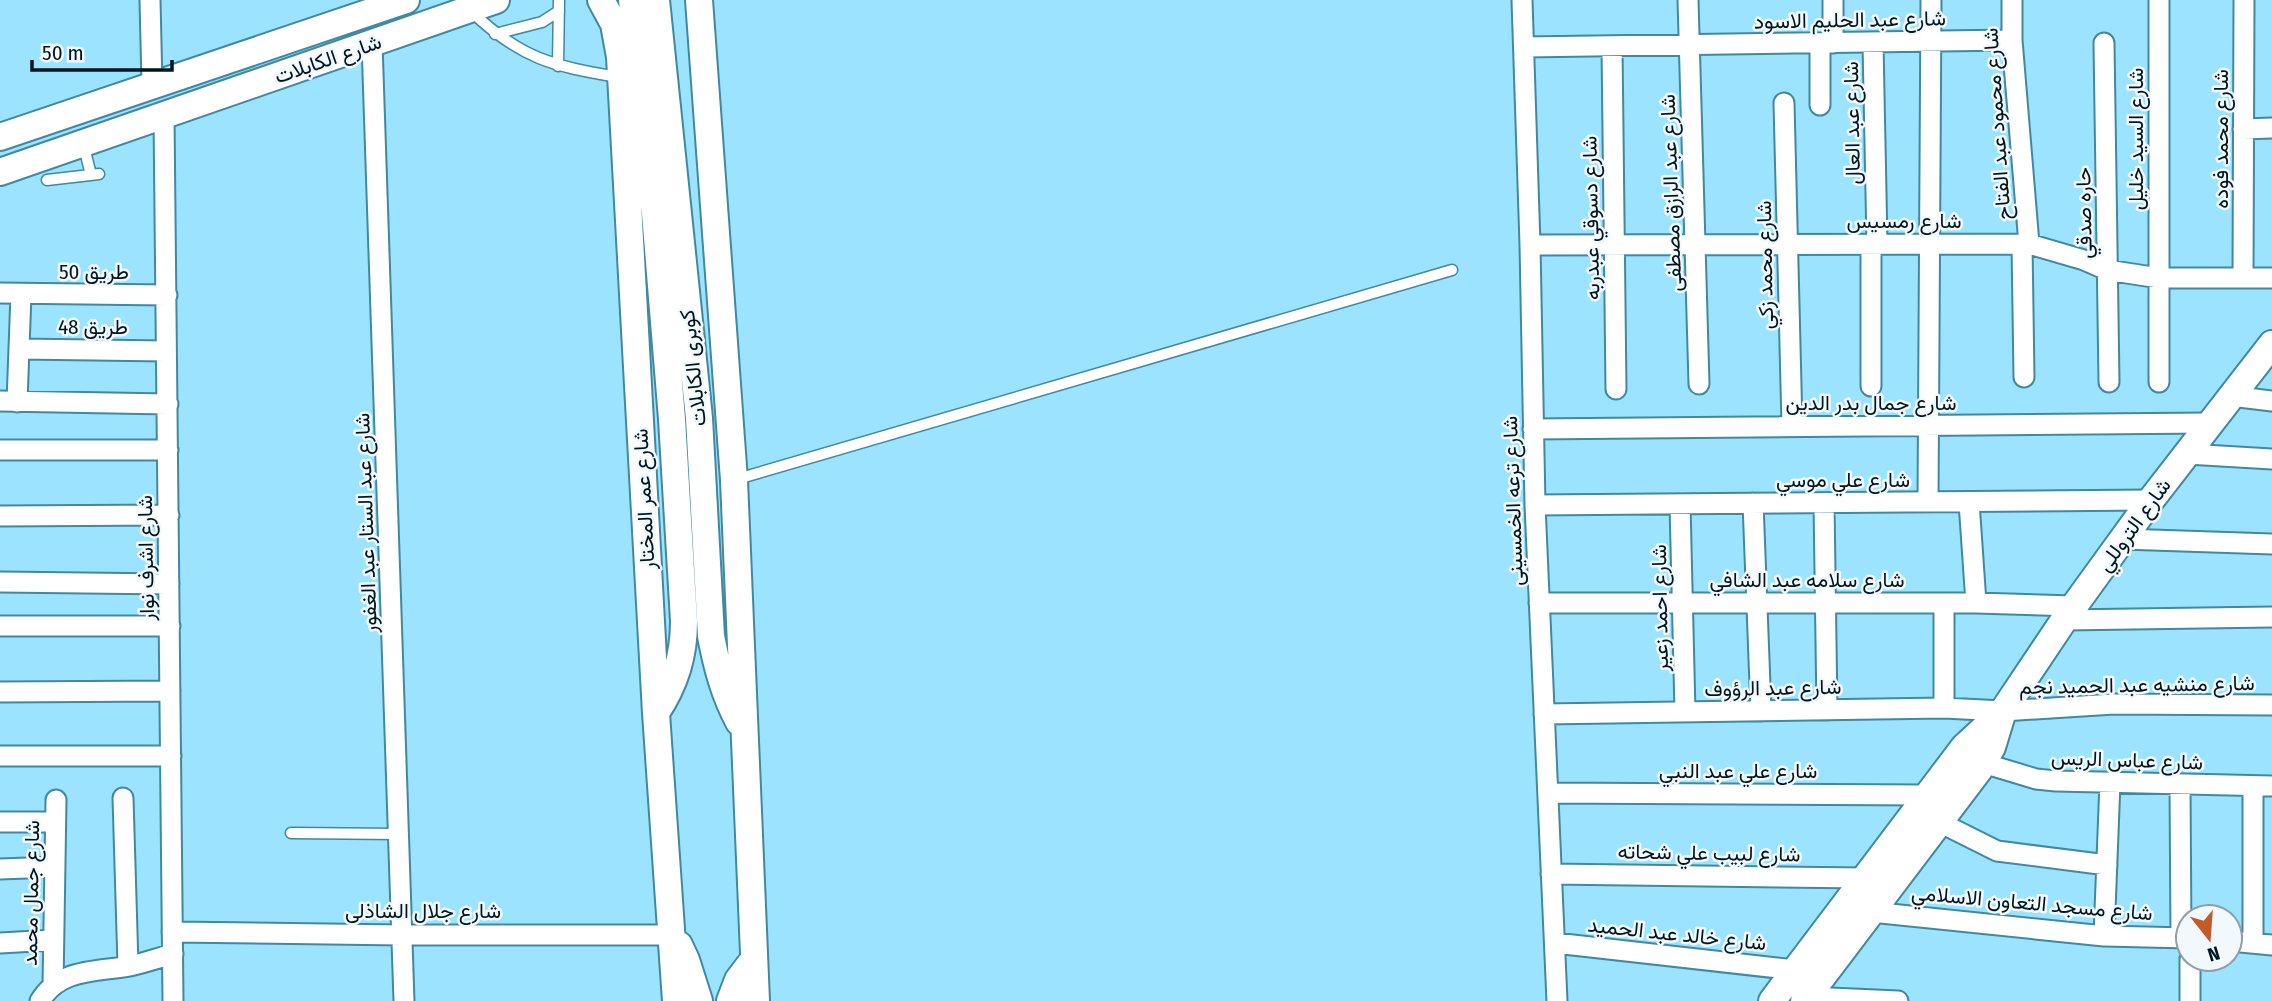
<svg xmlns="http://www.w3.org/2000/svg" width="2272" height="1001" font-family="'Fira Sans Condensed',Vazirmatn,sans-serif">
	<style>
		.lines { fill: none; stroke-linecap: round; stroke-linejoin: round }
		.lane-casing { stroke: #4188a1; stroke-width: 13 }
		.street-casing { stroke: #4188a1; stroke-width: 23 }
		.secondary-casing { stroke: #4188a1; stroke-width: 30 }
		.lane { stroke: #fff; stroke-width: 10 }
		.street { stroke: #fff; stroke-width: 19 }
		.secondary { stroke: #fff; stroke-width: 26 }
		.labels { text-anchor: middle; stroke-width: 5; stroke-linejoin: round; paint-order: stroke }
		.street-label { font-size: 21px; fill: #00161f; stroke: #f2f9fc }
	</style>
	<rect width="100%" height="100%" fill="#9be3fe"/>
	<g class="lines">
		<g class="lane-casing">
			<path id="lane" d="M472,12C521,59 553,66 618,77
				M495,34L542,22L559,11
				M558,66L559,0
				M83,143L91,175
				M47,180L99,174
				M734,480L1452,270
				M291,833L399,834"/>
		</g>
		<g class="street-casing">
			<path id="street" d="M150,0L152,85
				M1522,0L1530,245L1535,505L1557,1001
				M1688,0L1699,384
				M2012,0V40L2029,244
				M2159,0V382
				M372,43L404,1001
				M1820,43V105
				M1833,43V0
				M1873,43L1877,244
				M2104,43L2109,382
				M1612,46L1616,389
				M1525,47L2012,40
				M1784,103L1792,426
				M164,115L173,1001
				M2243,129L2272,128
				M1871,244V386
				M2022,244L2024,377
				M1530,245L2029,244L2084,260L2107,270L2159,278H2272
				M2243,278L2244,0
				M0,293L167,295
				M20,349L166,351
				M2231,396L2272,401
				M0,401L168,404
				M17,402L21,294
				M1533,429L2210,423
				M0,450H168
				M2187,454L2272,459
				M1928,502L1931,0
				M1969,502L1976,603
				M1753,503L1761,711
				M1824,503L1827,710
				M1680,504L1685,712
				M1535,505L2151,500
				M0,516L169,515
				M2122,539L2272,544
				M0,582L169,584
				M1539,603H1976L2074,606
				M1944,603V708
				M2064,620L2272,617
				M0,626H170
				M0,692L170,691
				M1544,714L1944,708L2003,711L2114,704L2272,705
				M0,756H171
				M1983,763L2036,779L2056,781L2272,786
				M2180,784L2181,938
				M1548,793L1928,795
				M123,798L128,966
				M0,822H55
				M1939,822L1997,851L2107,865
				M0,869L54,867
				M1551,874L1865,878
				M1871,912L2104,936L2188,938
				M172,932L402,935H673
				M2104,936L2110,782
				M2230,941L2272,945
				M2253,942V786
				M0,943L53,940
				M1555,943L1795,970
				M2190,959V1001
				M53,986L56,800
				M1808,997L1898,1001
				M40,1001C60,968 96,972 130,966C144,963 158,958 173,954"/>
		</g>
		<g class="secondary-casing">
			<path id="secondary" d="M601,0L614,24L620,57L656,713L676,1001
				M632,0L655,213L672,419L684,621C684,656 675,684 656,713
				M656,0L699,418L711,636C717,667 724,694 739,722
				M699,0L734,480L756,1001
				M0,137L406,0
				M0,172L496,0
				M679,945L686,960L699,1001
				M730,1001L738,980L754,959
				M1772,1001L1964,747L2003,711
				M1804,1001L1979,770L1992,747L2003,711L2064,620L2151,500L2272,344"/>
		</g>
		<use href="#lane" class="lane"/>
		<use href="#street" class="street"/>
		<use href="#secondary" class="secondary"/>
	</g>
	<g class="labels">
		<g class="street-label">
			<text transform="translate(1850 20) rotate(-1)" y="7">شارع عبد الحليم الاسود</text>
			<text transform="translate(328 59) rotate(-19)" y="7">شارع الكابلات</text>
			<text transform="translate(1852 123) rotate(-91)" y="7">شارع عبد العال</text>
			<text transform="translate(1997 124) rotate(-94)" y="7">شارع محمود عبد الفتاح</text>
			<text transform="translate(2136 139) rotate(-90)" y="7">شارع السيد خليل</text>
			<text transform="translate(2221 139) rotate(-90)" y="7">شارع محمد فوده</text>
			<text transform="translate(1671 193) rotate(-92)" y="7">شارع عبد الرازق مصطفى</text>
			<text transform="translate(2084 213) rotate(-91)" y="7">حاره صدقي</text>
			<text transform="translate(1591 218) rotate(-91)" y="7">شارع دسوقي عبدربه</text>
			<text x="1904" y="228">شارع رمسيس</text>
			<text transform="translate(1765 265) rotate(-91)" y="7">شارع محمد زكي</text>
			<text x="94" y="279">طريق 50</text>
			<text x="93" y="334">طريق 48</text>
			<text transform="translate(693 368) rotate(-96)" y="7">كوبرى الكابلات</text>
			<text x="1871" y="410">شارع جمال بدر الدين</text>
			<text x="1843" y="487">شارع علي موسي</text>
			<text transform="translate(644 499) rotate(-93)" y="7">شارع عمر المختار</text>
			<text transform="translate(1513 501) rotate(-92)" y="7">شارع ترعه الخمسينى</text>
			<text transform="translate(366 523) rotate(-92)" y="7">شارع عبد الستار عبد الغفور</text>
			<text transform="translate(2134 525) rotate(-54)" y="7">شارع التروللي</text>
			<text transform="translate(146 558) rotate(-91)" y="7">شارع اشرف نوار</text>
			<text x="1807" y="587">شارع سلامه عبد الشافي</text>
			<text transform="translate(1660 608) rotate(-91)" y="7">شارع احمد زعير</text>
			<text transform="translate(2137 685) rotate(-1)" y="7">شارع منشيه عبد الحميد نجم</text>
			<text transform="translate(1773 688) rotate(-1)" y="7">شارع عبد الرؤوف</text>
			<text transform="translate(2127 760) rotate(2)" y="7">شارع عباس الريس</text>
			<text x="1738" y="778">شارع علي عبد النبي</text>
			<text transform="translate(1709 853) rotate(1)" y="7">شارع لبيب علي شحاته</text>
			<text transform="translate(31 893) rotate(-89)" y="7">شارع جمال محمد</text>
			<text transform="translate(2032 903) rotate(5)" y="7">شارع مسجد التعاون الاسلامي</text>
			<text x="423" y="918">شارع جلال الشاذلى</text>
			<text transform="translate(1677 934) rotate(6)" y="7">شارع خالد عبد الحميد</text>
		</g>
	</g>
	<g transform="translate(2209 938) rotate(163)"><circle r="33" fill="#f2f9fc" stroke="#919ea4" stroke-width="2"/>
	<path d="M0-5L12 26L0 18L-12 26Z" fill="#c15b2b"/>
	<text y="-10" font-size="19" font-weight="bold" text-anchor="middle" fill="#00161f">N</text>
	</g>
	<path d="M32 60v10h140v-10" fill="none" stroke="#00161f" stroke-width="3.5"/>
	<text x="42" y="60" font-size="21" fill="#00161f" stroke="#f2f9fc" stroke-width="5" paint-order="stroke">50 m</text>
</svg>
